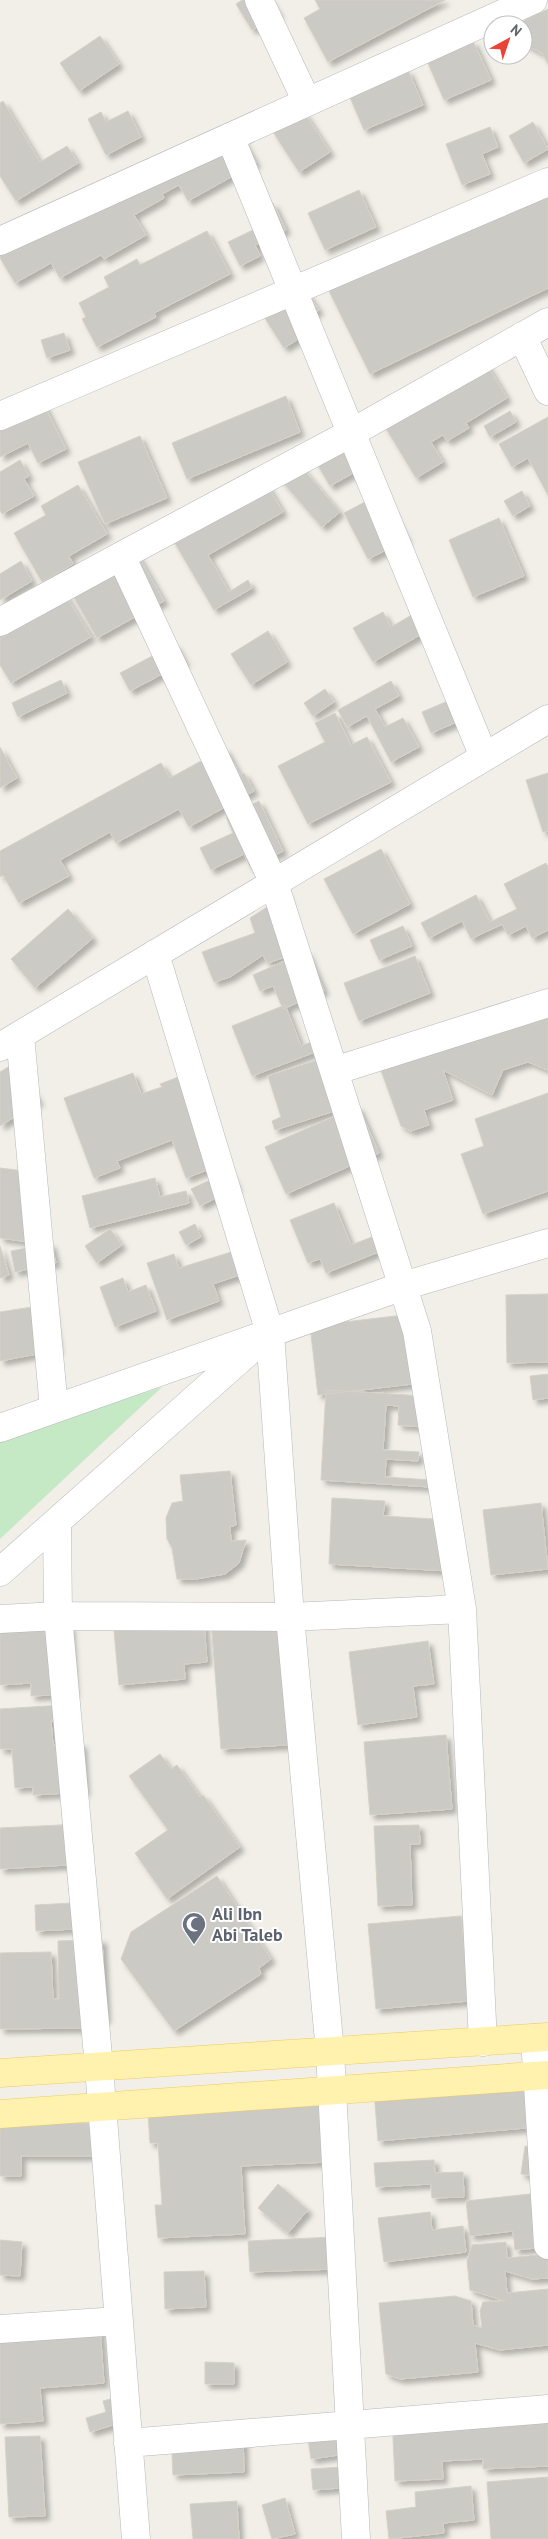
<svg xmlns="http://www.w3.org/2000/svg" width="548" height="2539" font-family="'PT Sans',sans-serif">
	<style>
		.green { fill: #c5e8c5 }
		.building { fill: #cccac5; stroke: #d6d1c6; filter: url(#shadow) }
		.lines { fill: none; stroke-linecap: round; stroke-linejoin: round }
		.minor-casing { stroke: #b5b8bc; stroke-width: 29 }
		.major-casing { stroke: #f2c960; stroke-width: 29 }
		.minor { stroke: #fff; stroke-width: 28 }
		.major { stroke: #fff2af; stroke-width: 28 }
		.labels { text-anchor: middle; stroke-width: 4; stroke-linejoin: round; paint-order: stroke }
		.worship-label { font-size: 18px; font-weight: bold; fill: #5b616d; stroke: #fff; text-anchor: start }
	</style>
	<defs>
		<filter id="shadow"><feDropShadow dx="4.5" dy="4.5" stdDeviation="2.5" flood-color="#0004"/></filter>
	</defs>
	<rect width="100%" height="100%" fill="#f1efe8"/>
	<path class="green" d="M162,1387L0,1539V1439Z"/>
	<path class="building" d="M242,0H270L279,14L252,30L236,4Z
		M315,0H445L328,62L304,18L320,9Z
		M548,9V64L543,54L523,43V25H515Z
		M100,36L119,64L79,91L60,63Z
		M473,41L491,80L444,100L427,61Z
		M408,70L423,105L364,130L349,95Z
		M3,101L40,162L67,146L78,163L16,201L0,176V103Z
		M128,111L141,137L106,155L88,119L101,112L106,122Z
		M304,112L330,152L299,172L273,132Z
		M533,122L548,149L524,163L509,136Z
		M490,127L498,147L482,154L490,174L462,185L446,144Z
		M239,133L256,163L188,201L179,185L162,194L164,198L134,215L146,235L104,259L101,255L60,278L51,263L15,283L0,258V251L74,208L81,221Z
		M548,184V288L370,374L329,291Z
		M359,190L376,227L325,250L308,213Z
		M273,203L286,230L255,245L260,256L240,266L228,242L255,229L248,215Z
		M207,231L230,274L154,313L156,317L97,347L82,319L86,317L79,303L109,287L104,277L137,259L140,265Z
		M305,290L319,310L304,321L311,331L284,348L264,317Z
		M64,333L70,350L47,358L41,340Z
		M481,355L507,398L466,423L469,428L447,441L443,435L431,442L443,462L416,478L379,417Z
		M286,396L300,432L187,479L172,443Z
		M42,401L66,449L38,463L28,443L0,457V423Z
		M510,411L516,422L490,437L484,426Z
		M548,417V495L528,458L512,467L499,444Z
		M140,436L167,498L105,524L78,462Z
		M347,437L364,467L330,486L313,457Z
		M20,460L29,476L24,479L34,496L2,514L0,510V472Z
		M298,463L340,512L322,527L279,478Z
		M263,478L283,512L208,555L229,592L248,580L252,588L214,610L169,533Z
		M78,485L107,534L69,556L73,564L42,582L14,533L46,515L41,506Z
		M522,491L530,506L513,516L504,501Z
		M382,493L407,540L368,559L344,513Z
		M499,518L524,576L473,597L449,540Z
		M137,554L164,601L97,638L71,592Z
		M21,561L32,581L0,600V574Z
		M64,593L91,637L11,683L0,665V631Z
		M383,612L391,627L415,613L425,632L373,662L353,628Z
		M268,631L287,662L251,685L231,654Z
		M175,644L185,662L130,691L120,673Z
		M61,680L67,693L18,717L12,703Z
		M391,681L399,696L375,709L385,727L403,718L419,747L391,762L367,716L347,727L338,710Z
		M325,689L334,702L313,716L304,703Z
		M462,695L471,716L431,733L422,712Z
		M335,713L351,745L367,737L391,782L308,824L278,766L325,742L315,723Z
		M0,747L17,778L0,788Z
		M225,748L240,775L244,773L254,791L189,827L179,809L116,843L110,832L60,860L69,876L19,903L3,875L0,877V851L161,763L170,778Z
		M548,773V831L543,832L526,780Z
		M259,801L283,851L250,867L244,854L211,870L200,848L233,833L226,817Z
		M381,849L410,904L353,934L324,879Z
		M546,863L548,867V930L532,938L526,926L508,935L502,924L471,939L462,921L429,938L421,923L476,895L490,922L517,909L504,884Z
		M287,894L296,954L267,963L263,955L230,977L214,982L202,952L255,933L250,918Z
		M68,909L93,938L35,988L11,959Z
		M403,926L412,946L379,960L370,940Z
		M307,951L324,991L283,1009L273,986L260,991L253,975Z
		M415,956L430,993L359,1021L344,983Z
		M548,1001V1070L528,1062L503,1070L492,1095L443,1070L453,1100L424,1110L429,1125L411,1131L401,1126L378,1062Z
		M285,1005L301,1046L314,1041L318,1051L252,1076L232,1026Z
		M330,1056L350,1106L275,1130L272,1121L281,1117L268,1076Z
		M15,1063L39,1101L0,1126V1072Z
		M197,1070L223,1164L186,1178L172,1140L117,1161L120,1168L94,1178L64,1098L133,1073L141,1094L162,1087L160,1084Z
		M548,1093V1191L483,1214L461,1154L484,1146L475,1119Z
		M358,1106L379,1153L286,1194L265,1147Z
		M0,1168L32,1172L36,1243L0,1238Z
		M229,1171L237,1187L200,1206L191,1189Z
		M155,1178L160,1197L186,1191L189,1203L90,1228L82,1196Z
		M334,1203L351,1245L385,1232L391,1247L326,1273L320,1259L308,1263L290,1220Z
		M195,1224L201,1237L186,1245L179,1232Z
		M110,1229L122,1245L97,1263L85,1246Z
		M51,1243L56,1263L15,1272L11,1251Z
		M0,1246L9,1275L0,1278Z
		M251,1246L243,1274L213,1284L219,1301L167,1320L147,1263L174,1254L179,1268Z
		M123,1278L128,1292L146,1285L156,1311L115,1327L100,1287Z
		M548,1294V1362L507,1363L506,1295Z
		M51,1304L58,1350L0,1361V1312Z
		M413,1314L421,1383L318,1395L310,1326Z
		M548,1374V1398L533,1400L530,1376Z
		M326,1390L425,1396L423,1427L398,1425L399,1406L386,1405L383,1450L419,1452L418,1461L386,1459L385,1477L431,1480V1487L321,1480Z
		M230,1471L236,1525L230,1527L231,1541L246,1540L239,1563L225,1574L196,1579H177L172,1548L167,1539L166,1518L172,1503L183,1501L180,1475Z
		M332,1498L385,1501L383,1516L450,1520L448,1571L329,1564Z
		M541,1503L548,1569L491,1575L483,1510Z
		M292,1615L301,1744L221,1749L211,1620Z
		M204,1622L207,1662L184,1664L185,1679L119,1685L114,1631Z
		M70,1625L74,1694L31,1696V1683L0,1685V1629Z
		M428,1641L434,1684L413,1686L417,1717L358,1725L349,1652Z
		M63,1705L64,1721H51L53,1745L82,1743L85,1792L33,1795V1787L15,1788L12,1749H0V1709Z
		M446,1735L452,1809L370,1815L364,1742Z
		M160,1754L171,1769L177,1765L200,1797L203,1795L240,1847L167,1899L135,1853L168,1830L129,1776Z
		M80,1824L83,1864L0,1869V1828Z
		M419,1825L420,1844H410L412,1905L378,1906L374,1826Z
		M217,1876L271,1959L259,1968L261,1974L174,2031L121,1959L131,1932Z
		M92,1902L93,1928L36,1931L35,1905Z
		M461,1916L469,2001L376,2009L368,1924Z
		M102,1939L106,2018L86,2028L0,2029V1953L51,1952L53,1999H59L58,1941Z
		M548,2076V2126L378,2141L374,2091Z
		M327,2093L329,2162L241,2166L245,2234L158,2238L155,2205H162L158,2143H150L148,2113Z
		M0,2117L23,2123H107V2156H21V2176H0Z
		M525,2146L548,2149L546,2177L521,2174Z
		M434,2160L435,2173L463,2172L464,2197L432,2198L431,2184L376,2187L374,2163Z
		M278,2184L308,2210L288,2233L258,2208Z
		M548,2192V2247L515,2250L513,2231L470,2236L466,2201Z
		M430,2212L432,2230L463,2226L466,2252L384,2262L378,2218Z
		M334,2237L335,2269L250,2272L248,2241Z
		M0,2240L22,2242L20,2276L0,2275Z
		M506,2242L507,2258L538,2255L548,2258V2278L532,2279L505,2271L507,2293L548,2289V2345L500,2350L475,2343L478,2372L400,2379L386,2374L379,2303L455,2296L471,2301L473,2325L482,2328L480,2311L483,2302L505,2301L470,2290L467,2261L472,2245Z
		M204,2271L206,2307L165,2309L164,2272Z
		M100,2329L104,2383L40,2388L43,2421L0,2424V2336Z
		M205,2362L234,2363V2384H205Z
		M122,2396L129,2420L90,2432L86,2418L106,2412L103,2401Z
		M548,2410V2466L483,2469V2459L442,2461L443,2479L395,2481L392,2417Z
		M342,2421L346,2454L311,2459L306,2426Z
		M243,2432L244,2472L173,2475L171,2434Z
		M40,2436L45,2516L9,2517L5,2437Z
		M355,2466L356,2487L313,2490L311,2469Z
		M548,2477V2539H491L487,2482Z
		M471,2486L474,2520L443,2523L444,2533L389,2539L386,2511L416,2507L415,2492Z
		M285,2498L295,2534L272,2539L262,2505Z
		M237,2501L239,2539H193L190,2504Z"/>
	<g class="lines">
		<g class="minor-casing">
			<path id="minor" d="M259,0L307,102
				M230,137L484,757
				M0,241L533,0
				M522,336L548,391
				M0,416L548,182
				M0,622L121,556
				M155,954L270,1333L290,1617L330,2052L356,2539
				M20,1035L54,1409
				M0,1047L548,719
				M334,1071L548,1003
				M0,1428L403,1286L548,1243
				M57,1522L58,1616L99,2067L136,2539
				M0,1572L259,1342
				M0,1619L58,1616L290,1617L462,1609
				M535,2038L548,2245
				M483,2042L462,1609L417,1331L274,883L121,556L351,433L548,322
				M0,2329L118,2321
				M128,2443L548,2409"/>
		</g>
		<g class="major-casing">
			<path id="major" d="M0,2073L548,2037
				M0,2114L548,2075"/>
		</g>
		<use href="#minor" class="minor"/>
		<use href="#major" class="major"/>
	</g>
	<defs>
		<g id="mosque-pin" transform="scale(1.25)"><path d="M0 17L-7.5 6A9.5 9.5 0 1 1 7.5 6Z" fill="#6b7280" stroke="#fff"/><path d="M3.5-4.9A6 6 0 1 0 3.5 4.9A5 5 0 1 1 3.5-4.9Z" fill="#fff"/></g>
	</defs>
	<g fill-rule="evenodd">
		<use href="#mosque-pin" x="194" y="1924"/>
	</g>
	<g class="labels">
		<g class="worship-label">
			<text x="212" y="1920">Ali Ibn<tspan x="212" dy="21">Abi Taleb</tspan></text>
		</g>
	</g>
	<g transform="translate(508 40) rotate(40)"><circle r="24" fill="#ffffff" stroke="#bfc1c3"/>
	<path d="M0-4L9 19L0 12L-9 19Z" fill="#ea4335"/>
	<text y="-8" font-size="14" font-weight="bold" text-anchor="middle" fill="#5f6368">N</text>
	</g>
</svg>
